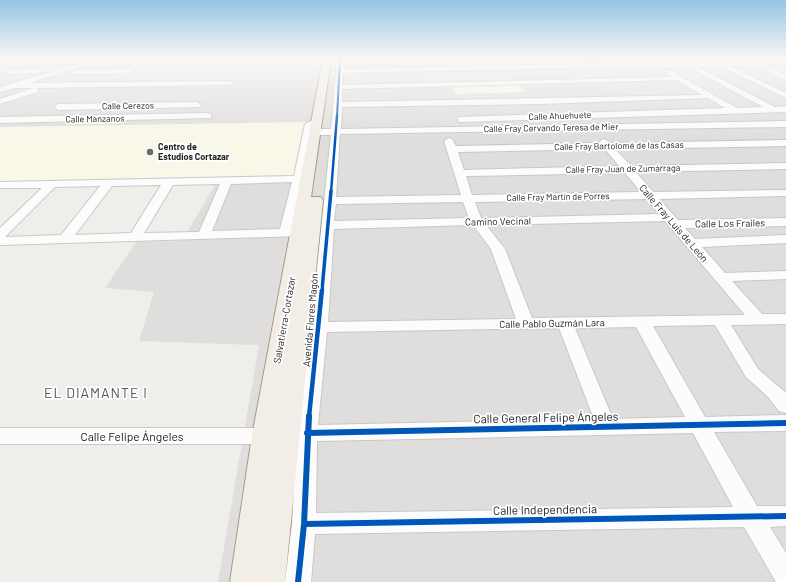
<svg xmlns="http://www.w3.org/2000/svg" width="786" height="582" font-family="Barlow,sans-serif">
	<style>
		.residential { fill: #dfdedc }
		.education { fill: #f8f7e8 }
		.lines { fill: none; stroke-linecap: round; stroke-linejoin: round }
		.minor-casing { stroke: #c9c8c7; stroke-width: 2 }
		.major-casing { stroke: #a79c86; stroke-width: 2 }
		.minor { fill: #fdfcfc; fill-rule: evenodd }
		.major { fill: #f3ede7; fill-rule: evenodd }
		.cycleway-far4-casing { stroke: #fff; stroke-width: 3.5 }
		.cycleway-far3-casing { stroke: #fff; stroke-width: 4 }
		.cycleway-far2-casing { stroke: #fff; stroke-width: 5.5 }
		.cycleway-far1-casing { stroke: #fff; stroke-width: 7 }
		.cycleway-casing { stroke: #fff; stroke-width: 8 }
		.cycleway-far4 { stroke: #0057b8; stroke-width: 2 }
		.cycleway-far3 { stroke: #0057b8; stroke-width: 2.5 }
		.cycleway-far2 { stroke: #0057b8; stroke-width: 3.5 }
		.cycleway-far1 { stroke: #0057b8; stroke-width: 4.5 }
		.cycleway { stroke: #0057b8; stroke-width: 6 }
		.poi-dot { fill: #6a6968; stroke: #fff; stroke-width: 1.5 }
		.labels { text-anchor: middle; stroke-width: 3.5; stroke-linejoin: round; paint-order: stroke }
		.far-street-label { font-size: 9px; fill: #222; stroke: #fff }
		.far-poi-label { font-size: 9px; font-weight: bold; fill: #222; stroke: #fff; text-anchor: start }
		.street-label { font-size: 10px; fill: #222; stroke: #fff }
		.near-street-label { font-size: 12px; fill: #222; stroke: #fff }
		.near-quarter-label { font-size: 14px; letter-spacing: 1px; fill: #555; stroke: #fff }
	</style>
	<rect width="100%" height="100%" fill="#f0eeeb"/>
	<path class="residential" d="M0,59H786V582H218L259,345L139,341L154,292L105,288L136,242L182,241L218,180L0,183Z"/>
	<path class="education" d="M441,59H493L498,64L464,65L465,67H445Z
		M518,85L525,92L455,94L453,86Z
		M307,122L295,177L0,184V127Z"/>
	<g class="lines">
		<g class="minor-casing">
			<path id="minor" d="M95,59H104L29,83L230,81L234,83L230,85L36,88L39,90L38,92L0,104V99L33,88H14L0,92V87Z
				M337,59H343V69L786,60V64L763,65L786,75V80L755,65L730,66L786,93V98L720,66L698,67L775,107L786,106V112L461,122L458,121V117L725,108L708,98L541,104L342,107L341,129L786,121V127L340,134L336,197L461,195L444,141L449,138L452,139L456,146L600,143L601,140L604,139L610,143L786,140V146L615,149L631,166L786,163V169L636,172L653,192L786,190V196L659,199L678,220L786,218V226L685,228L695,239L786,235V243L702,247L725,273L786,271V279L732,281L762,314H786V324L731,325L758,369L786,393V413L779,411L768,397L746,377L715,325L653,326L705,417L786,415V431L714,432L757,506H786V526L770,527L786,553V582H776L744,527L315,534L311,582H285L292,524L297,433L311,327L331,135H316L312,132L305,174L293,229L301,230L302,233L301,236L0,245V228L42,188H0V182L294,176L305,124L315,119L320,122L312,127V131L316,129H331ZM648,66L651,68L688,67L763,107L737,108L667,69L663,71L672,77L342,85L343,73ZM677,80L702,95L342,102V89ZM605,149L619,166L464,170L458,152ZM625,173L641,192L472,195L466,176ZM292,182L280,229L212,231L231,184ZM220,184L199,232L144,233L173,185ZM161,185L131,233L75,235L112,186ZM100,186L61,235L5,237L55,187ZM647,199L659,214L481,218L475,202ZM463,202L469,218L334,221L336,204ZM665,221L745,315L532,318L505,249L486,225ZM473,225L491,249L516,319L328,322L334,229ZM636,327L685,417L613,419L575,328ZM559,328L594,419L318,425L327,332ZM693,433L733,507L316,513L317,441Z
				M24,61L73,60L76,62L73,64H22L21,63Z
				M41,69L42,71L38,73L9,74L5,72L9,70Z
				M133,69V73H130L74,74L70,72L74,70Z
				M197,102L201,105L200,107L58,110L54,107L58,104Z
				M208,113L211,114V118L0,123V117Z
				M0,428H264L271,430L274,436L271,442L264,444H0Z"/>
		</g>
		<g class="major-casing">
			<path id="major" d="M323,59H331L311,197H321L323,200L285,582H230L252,436Z"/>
		</g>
		<use href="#minor" class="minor"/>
		<use href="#major" class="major"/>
		<g class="cycleway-far4-casing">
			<path id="cycleway-far4" d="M337,117L340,59"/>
		</g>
		<g class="cycleway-far3-casing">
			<path id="cycleway-far3" d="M331,192L337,116"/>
		</g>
		<g class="cycleway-far2-casing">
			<path id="cycleway-far2" d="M322,290L331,191"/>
		</g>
		<g class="cycleway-far1-casing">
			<path id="cycleway-far1" d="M309,417L322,289"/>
		</g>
		<g class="cycleway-casing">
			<path id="cycleway" d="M307,433L786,423
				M304,524L786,516
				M298,582L304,524L309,416"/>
		</g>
		<use href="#cycleway-far4" class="cycleway-far4"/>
		<use href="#cycleway-far3" class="cycleway-far3"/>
		<use href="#cycleway-far2" class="cycleway-far2"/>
		<use href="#cycleway-far1" class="cycleway-far1"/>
		<use href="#cycleway" class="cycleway"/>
	</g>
	<linearGradient id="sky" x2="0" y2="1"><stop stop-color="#97c4e6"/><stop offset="0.42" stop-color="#f8f7f6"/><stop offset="1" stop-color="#f8f7f6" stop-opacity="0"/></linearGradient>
	<rect width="786" height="140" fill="url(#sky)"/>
	<circle class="poi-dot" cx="150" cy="152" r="4"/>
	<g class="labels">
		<g class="far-street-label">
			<text transform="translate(128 106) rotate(-1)" y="3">Calle Cerezos</text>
			<text transform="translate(560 116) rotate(-2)" y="3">Calle Ahuehuete</text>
			<text transform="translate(95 119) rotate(-1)" y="3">Calle Manzanos</text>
			<text transform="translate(551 128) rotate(-1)" y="3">Calle Fray Cervando Teresa de Mier</text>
			<text transform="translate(619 146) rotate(-1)" y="3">Calle Fray Bartolomé de las Casas</text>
			<text transform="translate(623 169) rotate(-1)" y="3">Calle Fray Juan de Zumárraga</text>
			<text transform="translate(558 197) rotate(-1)" y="3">Calle Fray Martín de Porres</text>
		</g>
		<g class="far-poi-label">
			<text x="158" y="150">Centro de<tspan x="158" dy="10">Estudios Cortazar</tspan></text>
		</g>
		<g class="street-label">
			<text transform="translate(498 221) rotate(-1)" y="4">Camino Vecinal</text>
			<text transform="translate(674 223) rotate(49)" y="4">Calle Fray Luis de León</text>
			<text transform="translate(730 223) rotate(-1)" y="4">Calle Los Frailes</text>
			<text transform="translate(284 320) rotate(-80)" y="4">Salvatierra-Cortazar</text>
			<text transform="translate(310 320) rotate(-85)" y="4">Avenida Flores Magón</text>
			<text transform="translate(552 323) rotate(-1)" y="4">Calle Pablo Guzmán Lara</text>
		</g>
		<g class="near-street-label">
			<text transform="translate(546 418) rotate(-1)" y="4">Calle General Felipe Ángeles</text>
			<text x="132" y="441">Calle Felipe Ángeles</text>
			<text transform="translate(545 510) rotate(-1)" y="4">Calle Independencia</text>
		</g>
		<g class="near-quarter-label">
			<text x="96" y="398">EL DIAMANTE I</text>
		</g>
	</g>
</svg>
